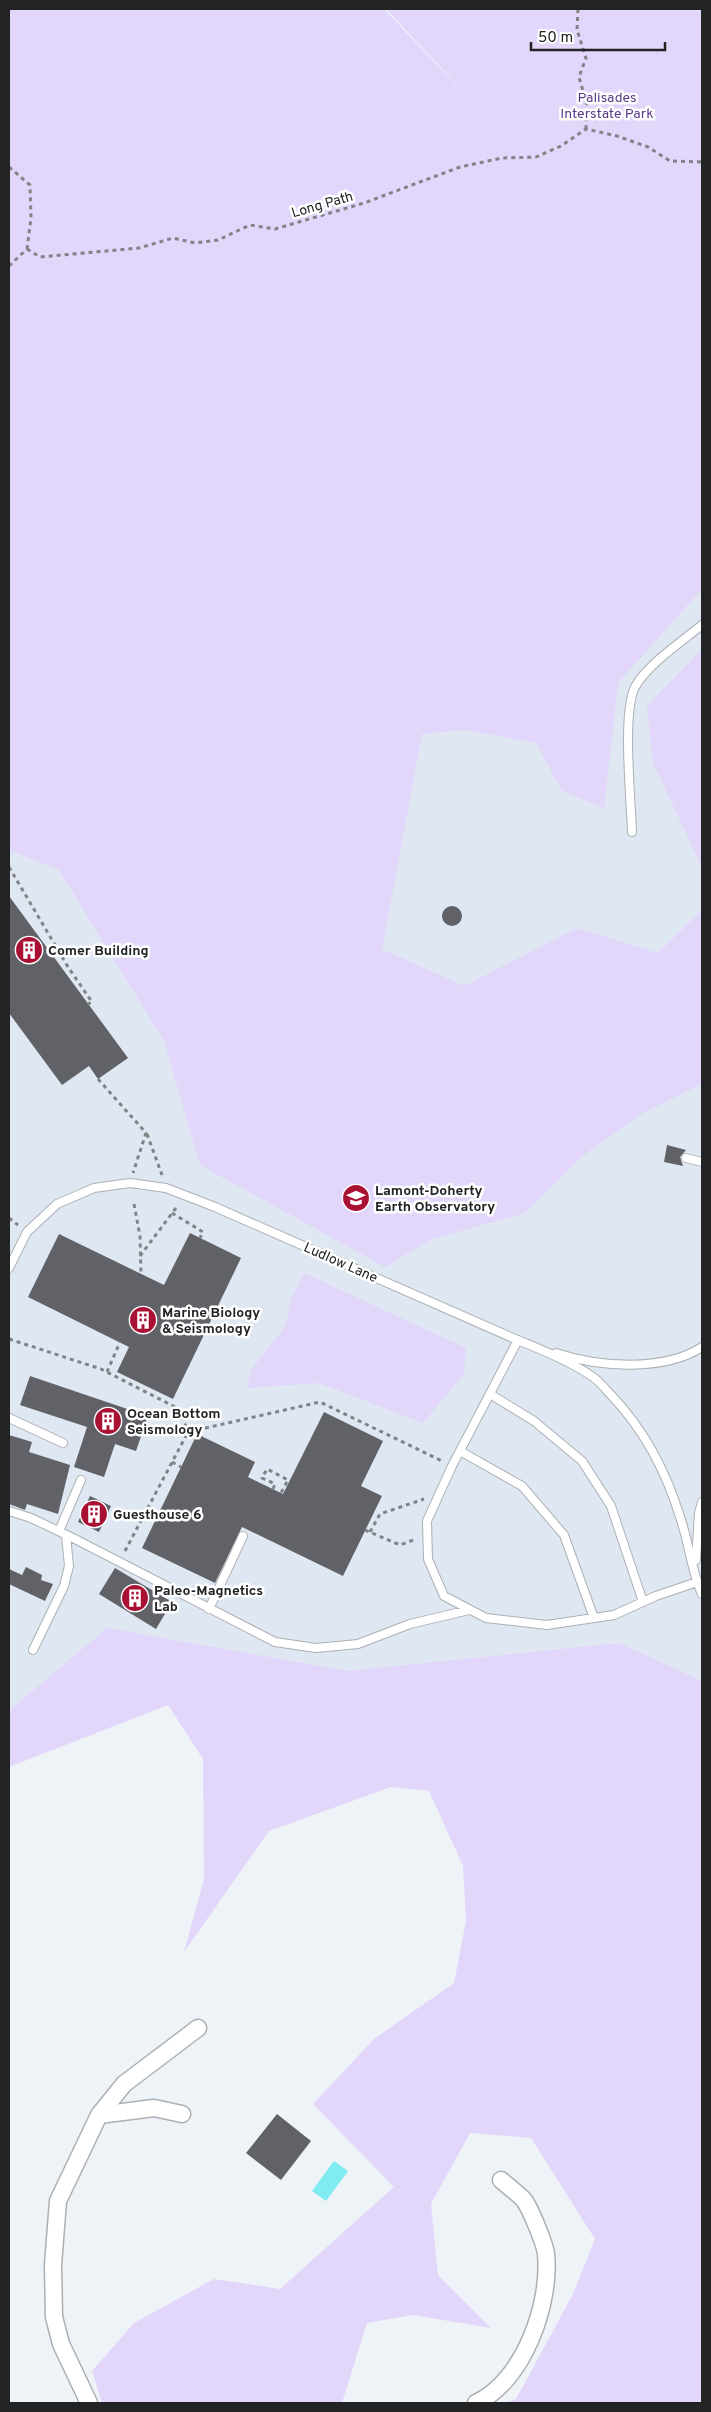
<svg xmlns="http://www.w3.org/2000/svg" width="711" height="2412" font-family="Overpass,sans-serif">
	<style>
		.built { fill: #dee7f2 }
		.green { fill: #e3d6fb }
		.water { fill: #80ebf1 }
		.building { fill: #616267 }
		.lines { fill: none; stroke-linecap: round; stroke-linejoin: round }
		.service-casing { stroke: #acb0b4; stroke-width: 10 }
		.minor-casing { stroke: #acb0b4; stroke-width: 19 }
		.path { stroke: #818487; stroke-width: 3; stroke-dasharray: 4 4; stroke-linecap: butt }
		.service { stroke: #fff; stroke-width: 8 }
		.minor { stroke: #fff; stroke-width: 16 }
		.labels { text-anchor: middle; stroke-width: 5; stroke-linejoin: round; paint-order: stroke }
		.park-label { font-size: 14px; fill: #5b3888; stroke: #fff }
		.street-label { font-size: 14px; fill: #222325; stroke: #fff }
		.poi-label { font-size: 14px; font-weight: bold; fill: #222325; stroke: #fff; text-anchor: start }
	</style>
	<rect width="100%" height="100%" fill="#eef3f7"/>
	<path class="built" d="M702,589V1738L381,1699L89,1644L33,1710L9,1709V727L563,642Z"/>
	<path class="green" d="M9,9H384L488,118L386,9H702V589L618,683L604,808L562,791L536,743L465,730L422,734L382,949L464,986L577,928L658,953L702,910V1084L641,1114L584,1155L525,1213L432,1239L385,1267L200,1165L164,1041L59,870L9,850Z
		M702,649V867L653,763L647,706Z
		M304,1273L466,1348L464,1374L423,1423L319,1383L247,1388L251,1370L286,1325L291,1300Z
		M107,1628L347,1671L619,1643L702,1681V2403H505L516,2399L573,2294L595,2239L531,2138L470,2133L431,2204L438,2275L491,2328L413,2315L367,2323L342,2403H102L92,2371L134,2323L214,2279L280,2289L394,2187L313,2104L374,2039L454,1983L466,1921L463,1866L429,1791L391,1787L269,1831L184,1952L204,1879L203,1759L168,1705L9,1767V1711Z"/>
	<path class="water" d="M334,2161L348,2171L326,2201L312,2191Z"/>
	<path class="building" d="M9,896L128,1058L98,1079L89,1066L62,1085L9,1013Z
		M442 916a10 10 0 1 1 20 0a10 10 0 1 1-20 0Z
		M667,1145L686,1150L680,1157L683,1166L664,1162Z
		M190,1233L241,1258L173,1399L117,1372L129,1347L28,1297L59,1234L164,1285Z
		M30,1376L148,1416L136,1451L115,1444L104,1477L74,1467L87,1427L20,1405Z
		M324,1412L383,1441L361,1486L382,1496L343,1576L242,1527L215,1583L142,1548L197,1434L255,1462L248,1477L283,1494Z
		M9,1435L32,1442L29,1452L70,1465L58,1514L27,1504L25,1510L9,1504Z
		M90,1496L111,1506L99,1532L78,1522Z
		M26,1567L42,1575L41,1580L53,1584L45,1601L9,1584V1569L22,1575Z
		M115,1568L172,1602L156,1629L99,1594Z
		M277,2114L311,2141L281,2180L246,2153Z"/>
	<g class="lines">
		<g class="service-casing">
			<path id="service" d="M632,832C631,800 622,712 635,687C648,664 681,642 702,625
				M686,1158L702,1162
				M9,1268L27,1232L57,1204L94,1188L130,1183L166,1188L215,1207L522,1342
				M556,1353C598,1367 664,1372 702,1347
				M490,1394L534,1421L582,1461L611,1506L643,1602
				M9,1418L63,1443
				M460,1451L522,1486L564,1535L594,1618
				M9,1511L31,1518L73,1538L275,1642L316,1648L358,1644L410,1624L469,1610
				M59,1531L81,1480
				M696,1560L699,1513L702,1502
				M697,1582L656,1596L614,1615L547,1625L486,1618L444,1596L428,1559L427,1521L452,1466L518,1340C544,1351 570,1361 593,1377C600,1382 606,1390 612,1396C645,1431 666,1471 680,1517C689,1542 691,1570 702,1594
				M209,1609L243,1536
				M33,1650L64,1586L69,1566L66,1535"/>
		</g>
		<g class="minor-casing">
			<path id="minor" d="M99,2115L124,2084L198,2028
				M89,2403L61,2344L54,2317L53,2265L58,2201L99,2115L154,2108L182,2114
				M476,2403C524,2381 551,2303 546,2254C545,2244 530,2208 524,2200C517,2193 508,2186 501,2180"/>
		</g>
		<path class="path" d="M578,9L577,30L586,58L579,77L587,105L586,129
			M9,167L30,185L31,218L27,249
			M27,249L40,257L139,248L173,238L195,243L218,240L250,225L275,229L364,203L460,167L502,158L536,157L561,146L586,129L617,136L648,147L670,161L702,162
			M9,266L27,249
			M9,867L68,967L92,1002L88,1004
			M98,1079L146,1133L133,1173
			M147,1134L162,1175
			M134,1204L140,1236L141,1274
			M172,1213L203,1232L200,1238
			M9,1218L18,1225
			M140,1256L176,1208
			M9,1339L101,1369L179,1409L188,1432
			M107,1372L120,1342
			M172,1462L181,1467
			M273,1489L275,1484L262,1478L267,1469L288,1480L281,1493
			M365,1530L400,1545L416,1539
			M370,1532L380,1514L424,1499
			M125,1551L188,1432L320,1402L442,1461"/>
		<use href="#service" class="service"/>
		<use href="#minor" class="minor"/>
	</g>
	<defs>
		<g id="building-disc" transform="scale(1.4375)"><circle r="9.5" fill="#a81134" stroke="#fff"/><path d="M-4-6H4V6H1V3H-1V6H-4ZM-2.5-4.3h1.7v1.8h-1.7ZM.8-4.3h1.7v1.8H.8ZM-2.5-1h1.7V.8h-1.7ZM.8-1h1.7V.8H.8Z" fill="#fff"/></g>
		<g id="university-disc" transform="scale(1.4375)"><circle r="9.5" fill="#a81134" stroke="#fff"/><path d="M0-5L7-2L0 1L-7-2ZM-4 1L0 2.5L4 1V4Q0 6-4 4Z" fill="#fff"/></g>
	</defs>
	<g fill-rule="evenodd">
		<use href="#building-disc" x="29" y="950"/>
		<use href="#university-disc" x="356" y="1198"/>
		<use href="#building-disc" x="143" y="1320"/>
		<use href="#building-disc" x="108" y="1421"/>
		<use href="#building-disc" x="94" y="1514"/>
		<use href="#building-disc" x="135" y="1598"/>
	</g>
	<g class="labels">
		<g class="park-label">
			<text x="607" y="102">Palisades<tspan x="607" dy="16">Interstate Park</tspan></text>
		</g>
		<g class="street-label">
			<text transform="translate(322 204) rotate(-16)" y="5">Long Path</text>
			<text transform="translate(341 1262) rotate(24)" y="5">Ludlow Lane</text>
		</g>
		<g class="poi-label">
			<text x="48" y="955">Comer Building</text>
			<text x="375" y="1195">Lamont-Doherty<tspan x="375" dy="16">Earth Observatory</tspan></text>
			<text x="162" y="1317">Marine Biology<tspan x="162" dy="16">&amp; Seismology</tspan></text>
			<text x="127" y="1418">Ocean Bottom<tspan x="127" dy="16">Seismology</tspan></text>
			<text x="113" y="1519">Guesthouse 6</text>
			<text x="154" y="1595">Paleo-Magnetics<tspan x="154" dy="16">Lab</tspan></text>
		</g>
	</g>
	<rect width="711" height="2412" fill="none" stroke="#222325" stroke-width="20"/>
	<path d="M531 42v8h134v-8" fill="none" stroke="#222325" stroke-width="2.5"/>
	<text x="538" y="42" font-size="15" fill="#222325" stroke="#ffffff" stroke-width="4" paint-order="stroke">50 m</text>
</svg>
